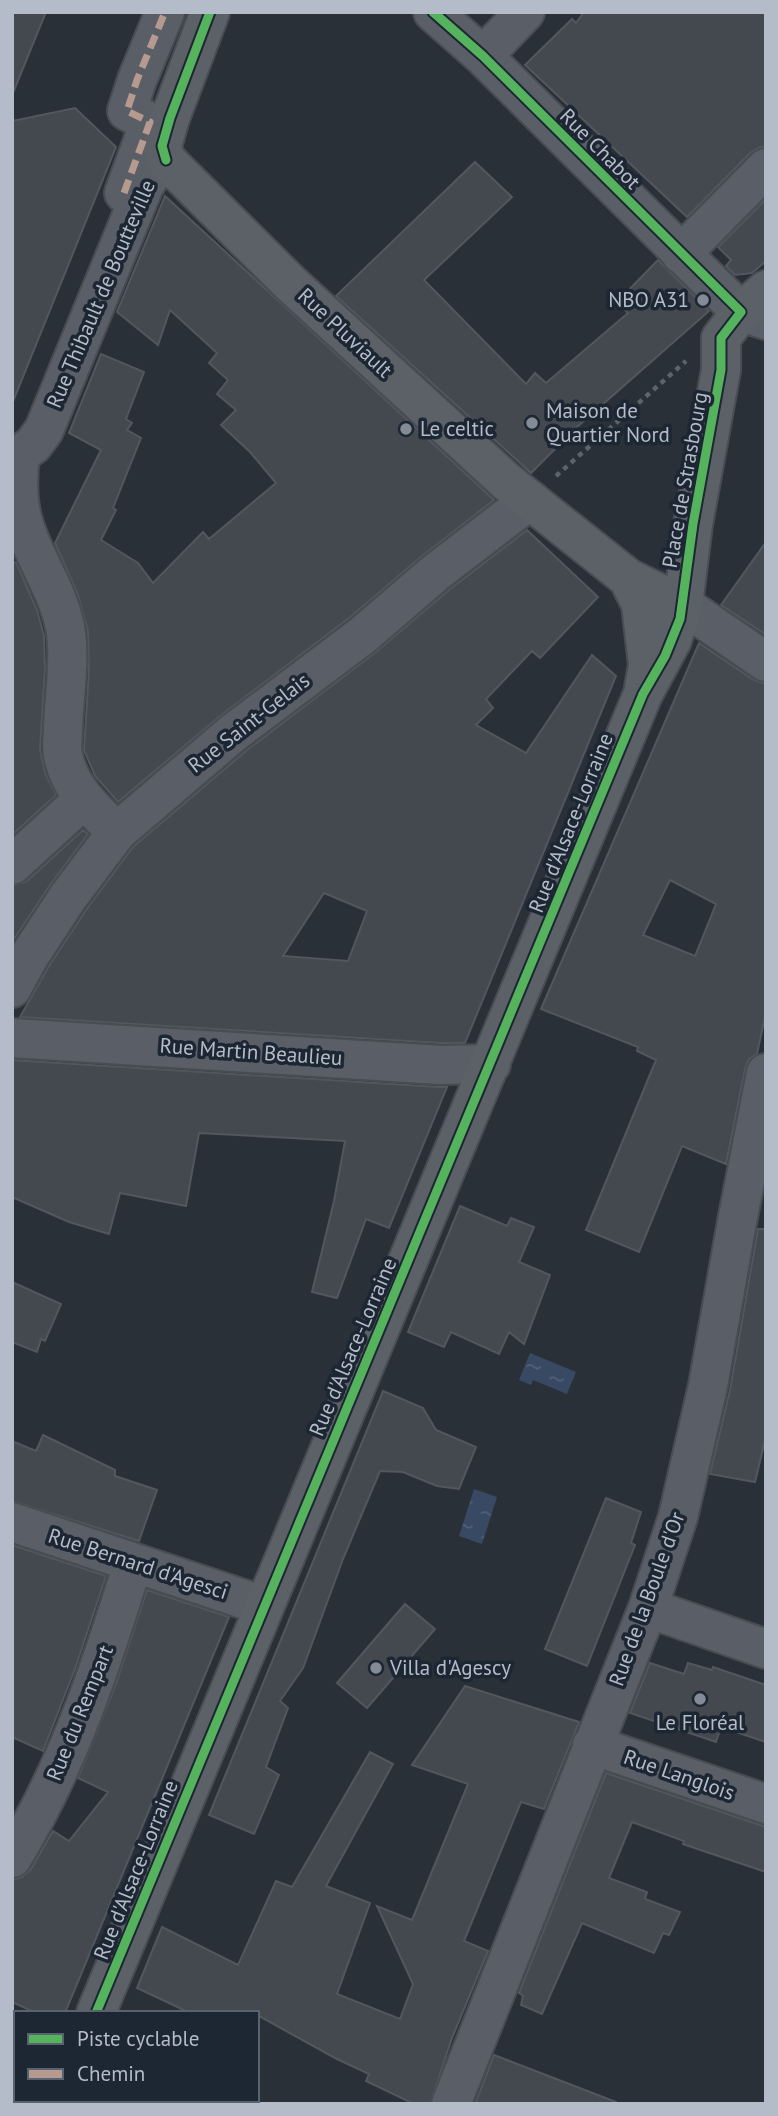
<svg xmlns="http://www.w3.org/2000/svg" width="778" height="2116" font-family="'PT Sans',sans-serif">
	<style>
		.water { fill: url(#water-ripples) }
		.building { fill: #444950; stroke: #52575f; stroke-width: 2; fill-rule: evenodd }
		.lines { fill: none; stroke-linecap: round; stroke-linejoin: round }
		.minor-casing { stroke: #484c53; stroke-width: 42 }
		.major-casing { stroke: #484c55; stroke-width: 42 }
		.path { stroke: #5d636a; stroke-width: 4.5; stroke-dasharray: 5 5; stroke-linecap: butt }
		.minor { stroke: #5a5e66; stroke-width: 38 }
		.major { stroke: #5c6168; stroke-width: 38 }
		.quiet { stroke: #b69a8f; stroke-width: 7; stroke-dasharray: 14 7; stroke-linecap: butt }
		.cycleway-casing { stroke: #1d2633; stroke-width: 13 }
		.cycleway { stroke: #56b35d; stroke-width: 9 }
		.poi-dot { fill: #848b96; stroke: #1d2633; stroke-width: 2.5 }
		.labels { text-anchor: middle; stroke-width: 7; stroke-linejoin: round; paint-order: stroke }
		.street-label { font-size: 21px; fill: #b4bcc9; stroke: #1d2633 }
		.poi-label { font-size: 21px; fill: #b4bcc9; stroke: #1d2633; text-anchor: start }
	</style>
	<defs>
		<pattern id="water-ripples" width="26" height="14" patternUnits="userSpaceOnUse" patternTransform="scale(1.75)"><rect width="26" height="14" fill="#384963"/><path d="M2 4q2-2 4 0t4 0M15 11q2-2 4 0t4 0" fill="none" stroke="#526178"/></pattern>
	</defs>
	<rect width="100%" height="100%" fill="#2a3038"/>
	<path class="water" d="M530,1353L576,1372L567,1394L533,1380L531,1385L519,1380Z
		M474,1489L497,1497L482,1544L459,1536Z"/>
	<path class="building" d="M12,12H46L13,93H12Z
		M584,12H766V147H760L750,153L687,217L525,65L572,19L576,23Z
		M75,108L116,147L12,404V121Z
		M475,162L512,197L424,280L526,384L535,373L546,383L628,313L617,302L658,260L709,311L577,427L531,473L336,296Z
		M165,196L494,500L422,556L349,618L220,716L118,802L95,776L84,750L89,670L88,631L78,595L55,543L101,450L69,433L101,354L144,372L126,419L132,423L127,430L141,438L113,508L116,510L101,540L138,563L153,583L203,532L209,539L276,483L250,452L221,425L236,410L217,394L228,380L209,363L217,353L170,310L158,345L117,312Z
		M766,199V261L752,273L735,275L726,266L731,260L718,247Z
		M527,530L598,597L540,658L532,651L486,699L493,708L476,725L526,753L592,655L616,676L465,1043H440L20,1017L49,966L86,910L133,847L247,750L376,652L449,590ZM324,893L367,911L348,961L283,956Z
		M766,542V635L721,605Z
		M16,562L37,610L44,636L45,668L40,750L45,773L56,795L12,835V564Z
		M699,643L754,680L766,684V1012L757,1054L749,1059L745,1069L726,1164L682,1146L639,1252L586,1230L656,1060L637,1051L638,1047L541,1009ZM670,880L716,904L695,956L643,935Z
		M83,830L88,834L50,885L12,942V886L27,881Z
		M12,1060L439,1087H447L389,1228L366,1219L337,1298L312,1292L334,1201L345,1141L199,1133L186,1206L120,1193L109,1234L69,1222L12,1197Z
		M460,1206L507,1226L511,1218L534,1227L519,1262L550,1275L524,1344L509,1332L499,1354L451,1332L444,1347L408,1332Z
		M758,1229H766V1436L755,1482L710,1474L730,1390Z
		M12,1282L61,1304L45,1341L41,1339L37,1352L12,1342Z
		M383,1391L423,1408L436,1430L476,1447L459,1489L437,1486L403,1472L380,1471L343,1559L303,1668L280,1701L288,1708L266,1767L279,1775L254,1834L209,1815Z
		M43,1435L115,1470V1476L157,1490L139,1541L12,1501V1441L36,1451Z
		M606,1498L641,1512L631,1543L635,1545L587,1666L545,1649Z
		M12,1545L106,1576L75,1669L43,1751L12,1737Z
		M147,1590L229,1617L65,2013H36L12,2002V1880L22,1877L31,1869L53,1831L69,1841L108,1792L78,1778L116,1684Z
		M405,1604L435,1629L367,1708L337,1683Z
		M650,1663L684,1674L688,1663L712,1670L713,1667L766,1685V1742L721,1727L716,1742L630,1713Z
		M465,1686L579,1722L544,1809L521,1802L464,1941L488,1951L452,2038L430,2104H414L366,2081L369,2074L335,2058L257,2015V2013H190L137,1988L162,1927L238,1965L276,1881L292,1887L370,1752L393,1764L326,1886L370,1903L337,1994L400,2019L413,1984L377,1906L412,1920L468,1784L412,1765Z
		M606,1773L766,1827V1872L683,1844L684,1841L632,1822L609,1878L647,1892L645,1899L680,1912L669,1935L663,1933L654,1953L582,1923L542,2014L521,2005L523,1996L519,1993Z
		M494,2055L616,2102V2104H475Z"/>
	<g class="lines">
		<g class="minor-casing">
			<path id="minor" d="M433,12L483,56L741,312L766,320
				M483,56L525,12
				M124,193L150,122L127,111L137,80L165,12
				M681,254L766,168
				M20,454C18,473 17,494 21,513C30,555 60,590 66,633C70,664 64,697 63,728C63,737 61,747 63,755C69,788 94,810 117,832
				M20,454L33,445L44,430L144,186L154,170L166,160
				M683,605L766,662
				M12,865L84,799
				M12,988L30,955L68,897L117,832L233,733L363,635L435,573L530,500
				M12,1038L440,1065L491,1064
				M12,1522L264,1606
				M648,1608L766,1649
				M592,1745L766,1804
				M12,1858C68,1767 102,1664 133,1563
				M451,2104L648,1608L678,1517L708,1386L737,1222L766,1073"/>
		</g>
		<g class="major-casing">
			<path id="major" d="M210,12L170,118L162,146L166,160L290,283L507,482L628,578L683,605
				M628,578L641,604L648,665L644,688
				M96,2013L643,694L672,640L683,605L693,524L721,370V338L741,312L766,290
				M59,2104L60,2100"/>
		</g>
		<path class="path" d="M556,476L686,361"/>
		<use href="#minor" class="minor"/>
		<use href="#major" class="major"/>
		<path class="quiet" d="M124,193L150,122L127,111L137,80L165,12"/>
		<g class="cycleway-casing">
			<path id="cycleway" d="M166,160L162,146L170,118L210,12
				M96,2013L643,694L665,656L680,619L693,524L721,370V338L741,312L483,56L433,12"/>
		</g>
		<use href="#cycleway" class="cycleway"/>
	</g>
	<g class="poi-dot">
		<circle cx="703" cy="300" r="7"/>
		<circle cx="532" cy="423" r="7"/>
		<circle cx="406" cy="429" r="7"/>
		<circle cx="376" cy="1668" r="7"/>
		<circle cx="700" cy="1699" r="7"/>
	</g>
	<g class="labels">
		<g class="street-label">
			<text transform="translate(600 149) rotate(45)" y="7">Rue Chabot</text>
			<text transform="translate(101 294) rotate(-67)" y="7">Rue Thibault de Boutteville</text>
			<text transform="translate(345 333) rotate(43)" y="7">Rue Pluviault</text>
			<text transform="translate(685 480) rotate(-80)" y="7">Place de Strasbourg</text>
			<text transform="translate(249 723) rotate(-38)" y="7">Rue Saint-Gelais</text>
			<text transform="translate(571 823) rotate(-68)" y="7">Rue d'Alsace-Lorraine</text>
			<text transform="translate(251 1052) rotate(4)" y="7">Rue Martin Beaulieu</text>
			<text transform="translate(353 1347) rotate(-67)" y="7">Rue d'Alsace-Lorraine</text>
			<text transform="translate(138 1564) rotate(18)" y="7">Rue Bernard d'Agesci</text>
			<text transform="translate(647 1599) rotate(-70)" y="7">Rue de la Boule d'Or</text>
			<text transform="translate(80 1713) rotate(-68)" y="7">Rue du Rempart</text>
			<text transform="translate(679 1775) rotate(19)" y="7">Rue Langlois</text>
			<text transform="translate(136 1870) rotate(-68)" y="7">Rue d'Alsace-Lorraine</text>
		</g>
		<g class="poi-label">
			<text x="689" y="307" text-anchor="end">NBO A31</text>
			<text x="546" y="418">Maison de<tspan x="546" dy="24">Quartier Nord</tspan></text>
			<text x="420" y="436">Le celtic</text>
			<text x="390" y="1675">Villa d'Agescy</text>
			<text x="700" y="1730" text-anchor="middle">Le Floréal</text>
		</g>
	</g>
	<rect width="778" height="2116" fill="none" stroke="#b4bcc9" stroke-width="28"/>
	<rect x="14" y="2011" width="245" height="91" fill="#1d2633" stroke="#59626f" stroke-width="2"/>
	<rect x="28" y="2034" width="35" height="10" fill="#56b35d" stroke="#59626f" stroke-width="2"/>
	<text x="77" y="2046" font-size="21" fill="#b4bcc9">Piste cyclable</text>
	<rect x="28" y="2069" width="35" height="10" fill="#b69a8f" stroke="#59626f" stroke-width="2"/>
	<text x="77" y="2081" font-size="21" fill="#b4bcc9">Chemin</text>
</svg>
